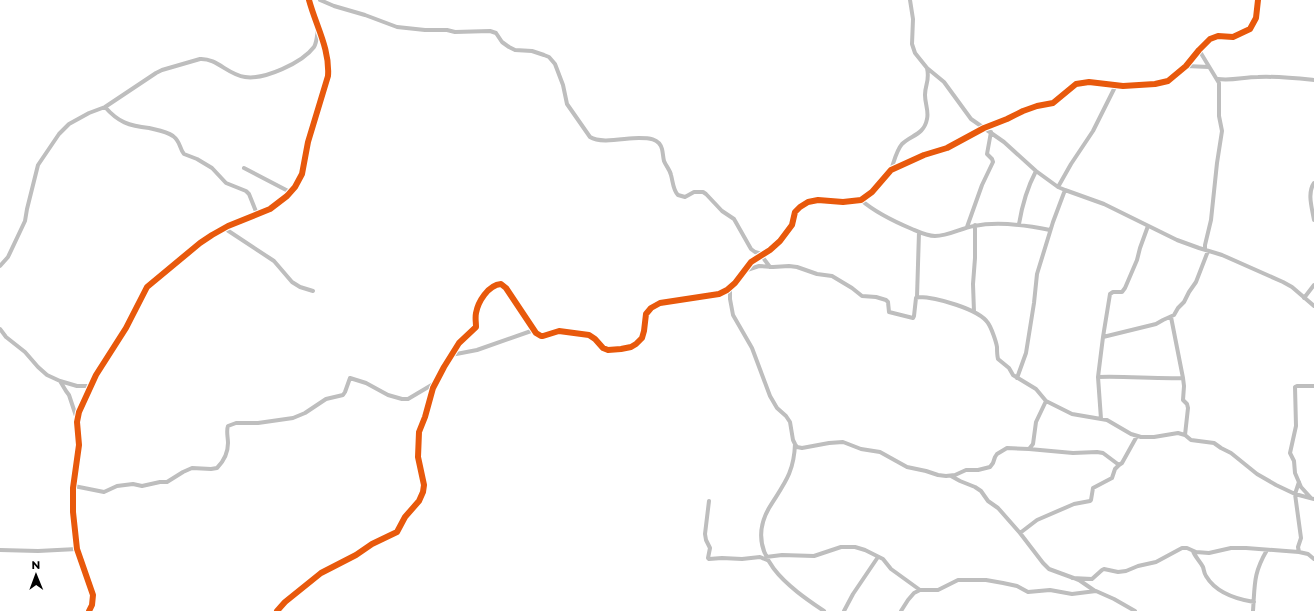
<svg xmlns="http://www.w3.org/2000/svg" width="1314" height="611" font-family="Montserrat,sans-serif">
	<style>
		.lines { fill: none; stroke-linecap: round; stroke-linejoin: round }
		.street { stroke: #bebebe; stroke-width: 4 }
		.secondary { stroke: #c2c2c2; stroke-width: 6 }
		.cycleway-casing { stroke: #fff; stroke-width: 8 }
		.cycleway { stroke: #e8590c; stroke-width: 6 }
	</style>
	<rect width="100%" height="100%" fill="#fff"/>
	<g class="lines">
		<path class="street" d="M320,0L334,6L365,15L397,27L425,30H447L455,32L490,31L496,33L502,42L509,47L515,50L532,51L544,55L549,57L555,64L563,85L567,104L590,137C601,144 625,138 639,138C648,138 659,138 662,149C663,153 663,157 664,161C666,166 670,170 671,175C673,182 673,190 678,195L685,197L694,192H703L706,194L722,211L734,219L751,249L755,252L762,254
			M910,0L913,19L912,44L915,53L927,68L944,82L971,119L1004,142L1036,171L1058,187L1065,190L1104,204L1177,240L1199,248L1222,255L1283,282L1292,287L1314,306
			M1199,50L1219,83V116L1222,131L1217,163L1211,220L1205,245V250
			M1186,66L1209,67
			M1218,79C1232,81 1244,77 1258,77C1277,76 1295,78 1314,80
			M105,107C118,122 129,126 149,128C157,130 166,131 173,136C181,142 179,148 184,154L197,159L212,168L226,183L246,191L249,194L257,214
			M244,168L290,192
			M891,170C894,162 896,151 902,144C911,135 924,135 927,119C929,111 925,104 925,95C925,84 930,81 927,68
			M1314,183C1307,193 1312,208 1314,220
			M1058,187L1071,164L1093,131L1116,85
			M861,200C876,213 893,221 912,229C919,232 927,236 935,236C949,236 961,228 974,226C999,221 1026,225 1050,230
			M1019,224C1022,206 1027,188 1036,171
			M967,227L982,185L993,162L992,159L987,154L991,132
			M224,228L274,261L292,282L300,287L313,291
			M761,255L770,267
			M0,266L8,257L25,221L27,209L38,165L59,134L69,124L89,113L105,107L156,73L162,70L200,59C217,58 228,75 245,77C264,80 302,63 314,47C317,42 317,34 318,29
			M744,271L759,266L773,267L789,266L797,267L817,274L832,276L852,288L862,296L876,297L886,300L888,302L889,312L913,318L914,316L916,298L919,297C935,297 979,309 988,323C991,327 996,341 997,347C997,351 997,355 998,359L1009,368L1013,375L1036,389L1046,401L1072,414L1107,420L1131,434L1141,437H1154L1178,433L1185,435L1191,440L1214,443L1221,448L1231,453L1257,474L1276,485L1295,494L1314,499
			M730,288V299L733,315L752,348L770,396L777,408L786,416L790,422L793,440L795,444L797,447L802,448L829,443L843,442L861,449L880,452L907,467L926,471L938,475L946,476L955,475L966,470H978L990,467L993,463L995,457L997,454L1007,448L1029,449L1033,444L1036,422L1046,401
			M917,297L919,232
			M1304,298L1314,285
			M974,312L973,284L975,258V225
			M1171,317L1183,378L1184,386L1183,400L1187,404L1188,408L1185,435
			M0,329L6,337L25,352L38,367L47,375L60,381L66,391L69,395L77,419
			M1103,337L1156,324L1163,320L1174,315L1178,308L1184,302L1189,292L1196,282L1208,251
			M451,355L477,350L534,330
			M1098,377C1127,376 1155,379 1183,378
			M1017,378L1026,353L1034,303L1037,274L1053,222L1065,190
			M60,381L77,386H91
			M1101,419L1098,377L1103,337L1110,294L1113,292H1122L1125,288L1137,260L1140,248L1148,226
			M795,444C794,474 783,485 769,508C742,555 790,588 824,611
			M1029,449L1073,453L1097,452L1103,453L1119,465L1122,463L1137,436
			M951,476L960,481L975,487L981,491L988,501L998,508L1020,533L1043,563L1049,569L1079,580L1095,591
			M74,486L104,492L117,486L133,484L142,486L160,482H167L183,472L192,468L211,469L217,468C224,461 228,452 228,443C228,437 226,431 228,426L236,423H258L293,418L305,413L326,399L343,395L345,392L350,378L366,383L388,395L402,399H408L435,383
			M1311,498L1301,487L1295,473L1294,461L1290,453L1296,426L1295,387L1297,386H1314
			M709,501L705,534L706,540L710,548L708,558L709,559L722,558L742,559L760,557L767,560
			M1020,533L1037,520L1074,504L1090,501L1091,500L1093,488L1112,478L1115,469L1119,465
			M0,550L38,551L77,549
			M1193,551C1195,557 1200,561 1203,567C1204,570 1204,573 1206,576C1216,593 1235,599 1254,602
			M1299,552L1298,547L1301,538L1295,494L1299,482
			M766,557L782,555L814,556L841,547H855L865,550L883,559L891,569L920,590
			M1072,578L1092,579L1102,570L1104,569L1118,572L1126,571L1138,566L1156,562L1182,548H1187L1196,552L1209,553L1231,548H1246L1299,552L1308,554L1314,559
			M277,611L285,602L321,573L356,555L372,544L397,532L405,517L419,501L423,492L424,485L418,457L419,432L425,417L433,388L444,367L459,343L476,327C476,322 475,318 476,313C478,302 488,285 501,284L506,288L536,333L541,336H543L559,331L589,335L595,339L603,348L608,350L621,349L631,347L636,344L642,338L644,331L646,314L651,308L660,303L719,294L727,290L735,283L751,262L770,250L780,241L792,225L795,212L800,207L808,202L818,200L843,202L861,200L872,192L891,170L924,155L947,148L984,128L1007,119L1023,111L1037,106L1053,103L1076,84L1089,82L1123,86L1155,84L1168,81L1186,66L1199,50L1210,39L1218,36L1233,37L1250,29L1256,18L1258,0
			M844,611L853,594L878,557
			M901,611L908,600L914,593L920,590H938L958,580H986L1003,583L1017,586L1028,592L1050,590L1072,594L1096,591L1114,599L1135,611
			M1253,611C1255,584 1253,574 1267,550"/>
		<path class="secondary" d="M89,611L92,605L93,595L77,549L73,512V488L79,445L77,422L79,412L96,375L126,328L147,287L200,243L212,235L228,226L270,209L287,196L295,187L302,174L308,142L328,76C330,49 316,26 309,0"/>
		<g class="cycleway-casing">
			<path id="cycleway" d="M89,611L92,605L93,595L77,549L73,512V488L79,445L77,422L79,412L96,375L126,328L147,287L200,243L212,235L228,226L270,209L287,196L295,187L302,174L308,142L328,76C330,49 316,26 309,0
				M277,611L285,602L321,573L356,555L372,544L397,532L405,517L419,501L423,492L424,485L418,457L419,432L425,417L433,388L444,367L459,343L476,327C476,322 475,318 476,313C478,302 488,285 501,284L506,288L536,333L541,336H543L559,331L589,335L595,339L603,348L608,350L621,349L631,347L636,344L642,338L644,331L646,314L651,308L660,303L719,294L727,290L735,283L751,262L770,250L780,241L792,225L795,212L800,207L808,202L818,200L843,202L861,200L872,192L891,170L924,155L947,148L984,128L1007,119L1023,111L1037,106L1053,103L1076,84L1089,82L1123,86L1155,84L1168,81L1186,66L1199,50L1210,39L1218,36L1233,37L1250,29L1256,18L1258,0"/>
		</g>
		<use href="#cycleway" class="cycleway"/>
	</g>
	<g transform="translate(36 575) rotate(359)" stroke="#ffffff" stroke-width="3" paint-order="stroke">
	<path d="M0-3L7 15L0 10L-7 15Z" fill="#000000"/>
	<text y="-6" font-size="11" font-weight="bold" text-anchor="middle" fill="#000000">N</text>
	</g>
</svg>
